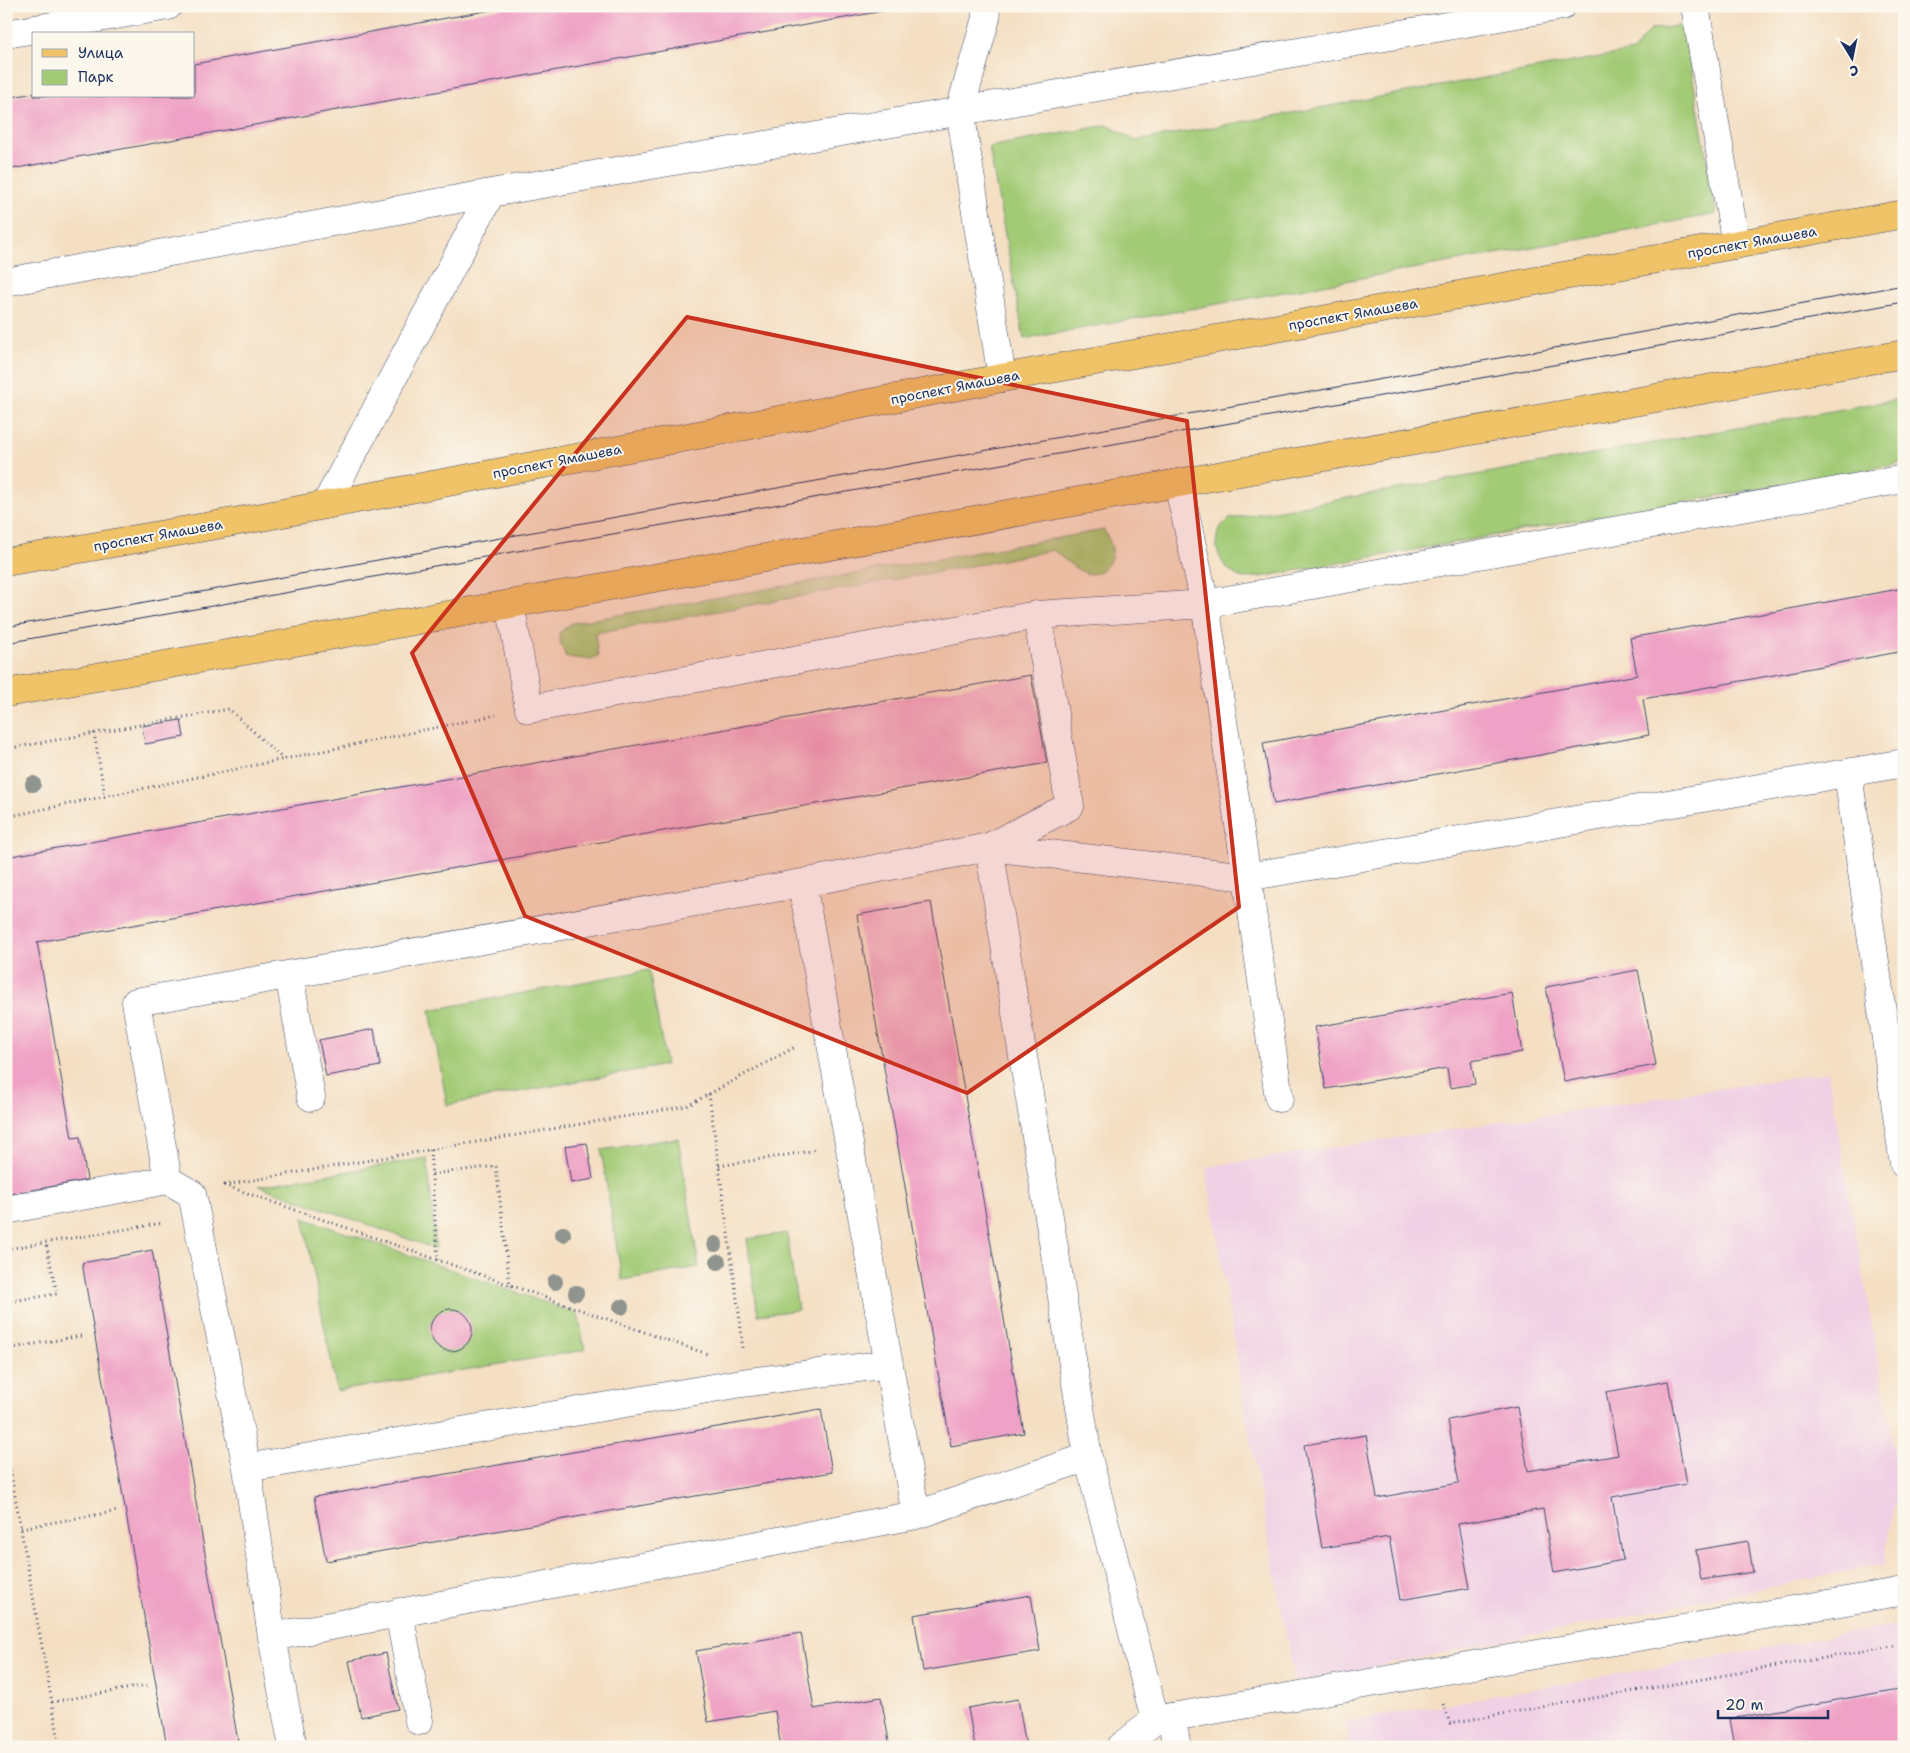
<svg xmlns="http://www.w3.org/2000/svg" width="1910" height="1753" font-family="'Shantell Sans',sans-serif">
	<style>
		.built { fill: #f0d0e4 }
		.green { fill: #a3cb76; stroke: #5f7d6a }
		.building { fill: #efa2c5 }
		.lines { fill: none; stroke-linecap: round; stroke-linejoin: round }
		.minor-casing { stroke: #3c496d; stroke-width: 29 }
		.major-casing { stroke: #3c496d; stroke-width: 29 }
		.path { stroke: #3c496d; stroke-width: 3; stroke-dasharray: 1 4; stroke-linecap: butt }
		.minor { stroke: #fff; stroke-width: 28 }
		.major { stroke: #f1c369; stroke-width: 28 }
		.tram { stroke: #1b2f5e; stroke-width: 1 }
		.tree { fill: #8f948f }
		.marked { fill: #c8321e; fill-opacity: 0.2; stroke: #c8321e; stroke-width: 4; stroke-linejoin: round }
		.labels { text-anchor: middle; stroke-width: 4; stroke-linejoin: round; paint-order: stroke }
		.street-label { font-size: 14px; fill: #1b2f5e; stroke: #fbf7ec }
	</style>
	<rect width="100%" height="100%" fill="#fbf7ec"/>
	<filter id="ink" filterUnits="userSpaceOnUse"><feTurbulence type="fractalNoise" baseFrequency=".02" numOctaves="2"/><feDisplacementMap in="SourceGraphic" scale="10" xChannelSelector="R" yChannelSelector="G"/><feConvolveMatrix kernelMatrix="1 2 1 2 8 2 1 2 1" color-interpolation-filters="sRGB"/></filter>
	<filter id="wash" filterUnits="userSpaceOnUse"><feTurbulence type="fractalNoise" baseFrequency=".0096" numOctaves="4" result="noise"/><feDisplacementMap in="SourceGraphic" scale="20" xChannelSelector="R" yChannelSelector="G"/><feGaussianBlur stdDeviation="1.12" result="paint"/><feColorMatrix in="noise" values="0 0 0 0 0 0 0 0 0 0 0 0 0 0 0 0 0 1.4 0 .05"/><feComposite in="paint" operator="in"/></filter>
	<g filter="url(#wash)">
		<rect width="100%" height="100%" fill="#f4dfc3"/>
		<path class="built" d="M1828,1072L1899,1482L1884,1564L1295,1683L1246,1416L1206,1167Z
			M1904,1624V1747H1350L1345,1722Z"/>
		<path class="green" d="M1684,25L1716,214L1024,339L989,147L1107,125L1136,141L1633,51L1650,30Z
			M1904,398V463L1260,577C1254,577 1245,579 1240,577C1217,568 1206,532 1230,519Z
			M1104,530C1107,536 1111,543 1112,549C1113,566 1097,580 1081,571C1071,566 1062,557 1053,550L982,564L595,633L598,656L591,660L566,657L561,645L559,633L572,623Z
			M649,970L666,1065L447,1105L430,1010Z
			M678,1138L699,1267L622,1280L601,1150Z
			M427,1158L436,1249L259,1186Z
			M303,1218L578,1314L585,1350L337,1391Z
			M787,1233L798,1310L758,1315L747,1239Z"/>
		<g id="blocks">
			<path class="building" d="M513,6L905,7L6,170V98L34,93V96H194V64Z
				M1904,588V651L1643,699L1649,735L1274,804L1263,743L1637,675L1630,638Z
				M1031,675L1047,763L37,942L72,1138L80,1137L87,1180L6,1195V857Z
				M181,720L184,737L145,744L142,726Z
				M931,902L1024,1433L951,1446L857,915Z
				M1638,970L1656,1065L1564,1082L1546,987Z
				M1512,993L1522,1052L1471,1061L1475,1084L1450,1088L1447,1068L1326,1089L1315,1027Z
				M374,1029L380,1066L326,1076L319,1040Z
				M587,1143L593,1179L571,1183L565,1146Z
				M152,1250L194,1491L239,1747H167L82,1263Z
				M430 1330a21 21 0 1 1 42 0a21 21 0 1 1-42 0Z
				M1668,1381L1686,1484L1612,1497L1623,1560L1554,1573L1543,1509L1458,1524L1470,1588L1400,1600L1389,1537L1322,1548L1304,1445L1366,1435L1377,1498L1459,1483L1448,1420L1517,1407L1528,1471L1618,1455L1606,1392Z
				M821,1409L832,1472L326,1561L314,1497Z
				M1748,1541L1753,1572L1701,1580L1696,1550Z
				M1031,1595L1040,1651L923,1671L914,1615Z
				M801,1633L814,1709L881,1697L890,1747H781L775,1711L708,1722L696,1651Z
				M386,1653L398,1709L361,1717L349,1661Z
				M1899,1689L1904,1718V1747H1735L1730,1719Z
				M1018,1699L1026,1747H975L968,1708Z"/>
		</g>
	</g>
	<g filter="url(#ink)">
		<use href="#blocks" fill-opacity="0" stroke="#3c496d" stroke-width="1"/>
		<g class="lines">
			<g class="minor-casing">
				<path id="minor" d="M985,6L986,18L960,110L1002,378
					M1695,6L1736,245
					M6,34L168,6
					M6,282L491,193L1562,6
					M1178,483L1205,604L1247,877L1279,1098
					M326,504L491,193
					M510,604L529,709L1037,615L1205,604L1904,479
					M1848,774L1904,1164
					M989,847L1247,877L1904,763
					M989,847L1088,1457L1155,1720
					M802,883L916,1515
					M289,975L311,1097
					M168,1180L136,1002L802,883L989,847L1070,806L1037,615
					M6,1210L168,1180L192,1194L247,1468L272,1637L293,1747
					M247,1468L742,1383L889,1364
					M399,1612L419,1721
					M272,1637L916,1515L1088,1457
					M1171,1717L1177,1747
					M1121,1747L1155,1720L1904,1591"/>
			</g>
			<g class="major-casing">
				<path id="major" d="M6,562L256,518L1002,378L1904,214
					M6,693L510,604L1178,483L1904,354"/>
			</g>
			<path class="path" d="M94,733L105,796
				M6,749L229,709L283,759
				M6,817L496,715
				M709,1094L742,1336V1350
				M430,1150L438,1260
				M719,1166L817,1150
				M432,1174L496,1166L510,1286
				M224,1185L687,1106L797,1046
				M224,1185L707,1354
				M6,1249L163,1223
				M6,1302L57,1294L46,1243
				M6,1349L81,1336
				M6,1446L60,1747
				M21,1528L118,1511
				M52,1702L148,1685
				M1443,1704L1450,1723L1904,1644"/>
			<use href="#minor" class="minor"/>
			<use href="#major" class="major"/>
			<path class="tram" d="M6,627L1904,285
				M6,643L1904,302"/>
		</g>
		<g class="tree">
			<circle cx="33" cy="784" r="8"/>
			<circle cx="563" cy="1234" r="8"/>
			<circle cx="715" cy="1244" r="8"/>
			<circle cx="718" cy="1262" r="8"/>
			<circle cx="555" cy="1282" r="8"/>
			<circle cx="576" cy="1293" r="8"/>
			<circle cx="621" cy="1307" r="8"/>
		</g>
	</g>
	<path class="marked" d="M687,317L1187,421L1239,907L967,1093L525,916L412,653Z"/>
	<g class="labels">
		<g class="street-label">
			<text transform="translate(1752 242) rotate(-10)" y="5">проспект Ямашева</text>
			<text transform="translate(1353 314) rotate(-10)" y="5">проспект Ямашева</text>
			<text transform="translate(955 387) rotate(-11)" y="5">проспект Ямашева</text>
			<text transform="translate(557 461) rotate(-11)" y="5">проспект Ямашева</text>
			<text transform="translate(158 535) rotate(-10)" y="5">проспект Ямашева</text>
		</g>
	</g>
	<rect width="1910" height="1753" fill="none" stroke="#fbf7ec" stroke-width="25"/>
	<rect x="32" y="32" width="162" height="65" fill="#fbf7ec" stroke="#a1a7b3"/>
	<rect x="42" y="49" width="25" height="8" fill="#f1c369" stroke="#a1a7b3"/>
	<text x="78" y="58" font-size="15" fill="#1b2f5e">Улица</text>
	<rect x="42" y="70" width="25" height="15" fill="#a3cb76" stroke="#a1a7b3"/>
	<text x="78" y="82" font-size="15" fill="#1b2f5e">Парк</text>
	<g transform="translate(1852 58) rotate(170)" stroke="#fbf7ec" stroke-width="4" paint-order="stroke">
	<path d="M0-4L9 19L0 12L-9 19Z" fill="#1b2f5e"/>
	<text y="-8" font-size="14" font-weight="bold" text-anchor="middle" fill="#1b2f5e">С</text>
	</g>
	<path d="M1718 1710v8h110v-8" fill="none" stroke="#1b2f5e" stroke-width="2.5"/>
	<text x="1725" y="1710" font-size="15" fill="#1b2f5e" stroke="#fbf7ec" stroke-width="4" paint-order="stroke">20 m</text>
</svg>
